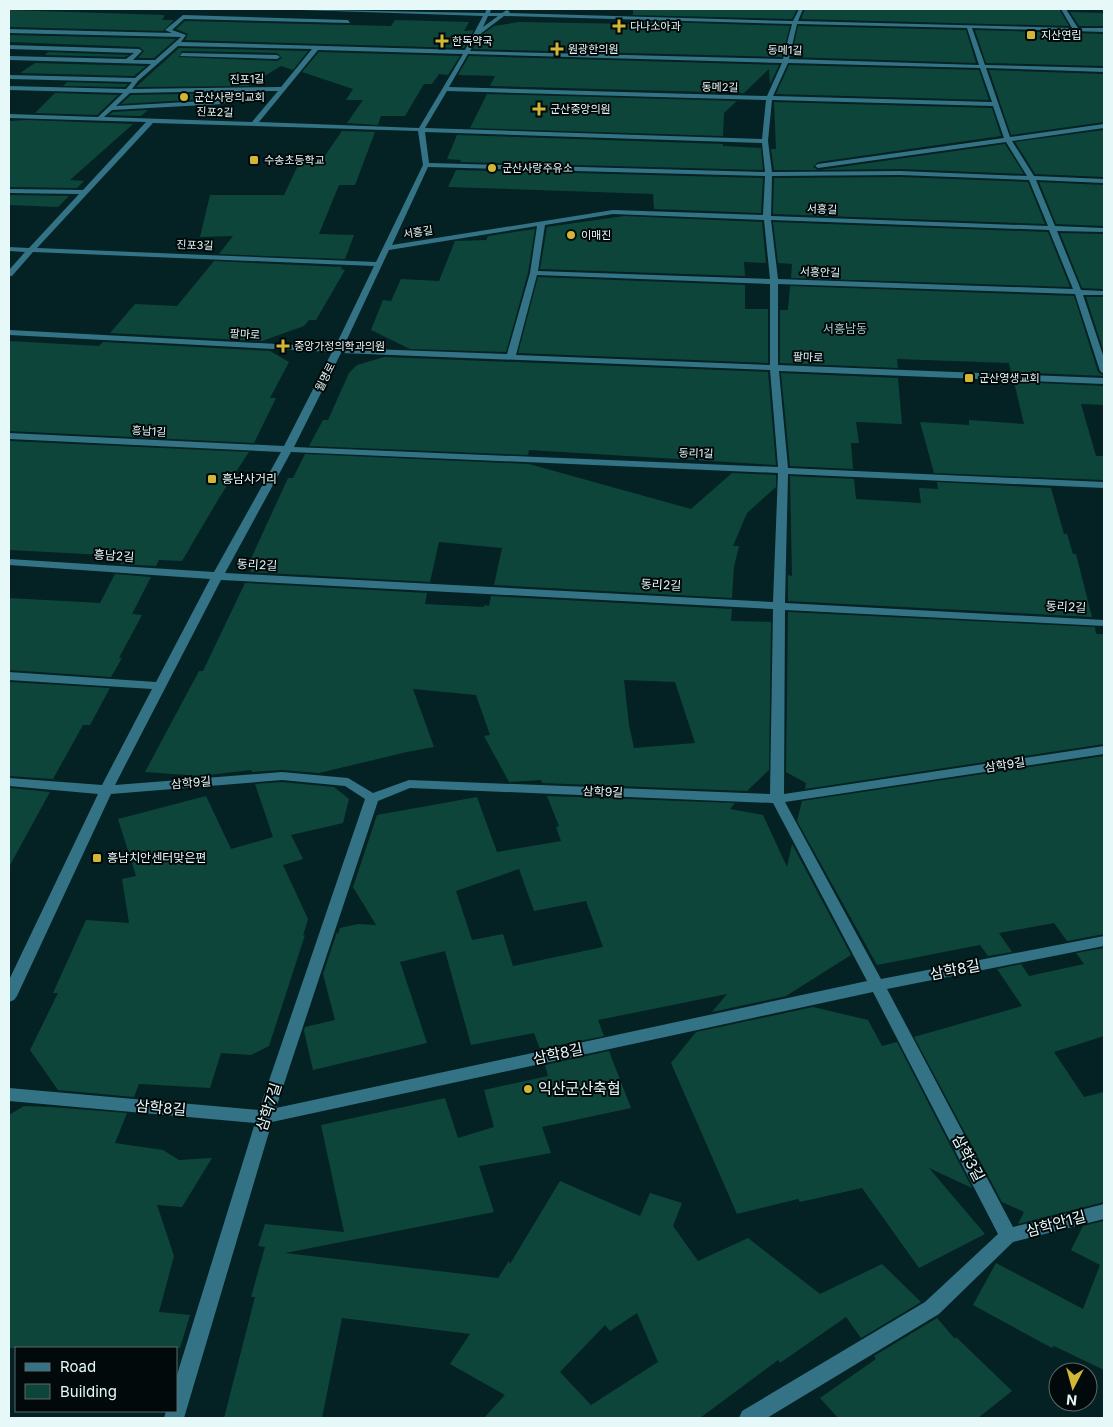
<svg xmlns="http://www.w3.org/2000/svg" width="1113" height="1427" font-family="Inter,'Noto Sans KR',sans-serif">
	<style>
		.building { fill: #0e453b; fill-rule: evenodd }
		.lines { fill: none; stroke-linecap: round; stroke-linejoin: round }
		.minor { fill: #337385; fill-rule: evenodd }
		.poi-dot { fill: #d3b635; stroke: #01090a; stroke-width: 2 }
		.labels { text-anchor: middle; stroke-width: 4; stroke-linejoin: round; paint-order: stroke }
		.far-poi-label { font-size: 11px; fill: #e7f8f8; stroke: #01090a; text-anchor: start }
		.far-street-label { font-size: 11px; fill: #e7f8f8; stroke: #01090a }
		.far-quarter-label { font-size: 12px; fill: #a7c8c9; stroke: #01090a }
		.poi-label { font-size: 12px; fill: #e7f8f8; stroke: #01090a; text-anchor: start }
		.street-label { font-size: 12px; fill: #e7f8f8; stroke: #01090a }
		.near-street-label { font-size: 15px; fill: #e7f8f8; stroke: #01090a }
		.near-poi-label { font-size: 15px; fill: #e7f8f8; stroke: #01090a; text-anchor: start }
	</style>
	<rect width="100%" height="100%" fill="#042223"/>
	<path class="building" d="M633,9H797L792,19L633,15Z
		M805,9H1059L1069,26L801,19Z
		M9,10L165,15L162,20H174L163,31L9,27Z
		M1070,12L1104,13V26H1079Z
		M395,20L469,22L464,31L474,30L464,48L185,40L188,34L176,29L185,21L391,26Z
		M633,21L790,26L782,57L473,49L480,36L494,26L519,22L633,24Z
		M798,26L966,30L976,63L791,57Z
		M975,30L1104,34V66L986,63Z
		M9,35L176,39L154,58H138L144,51L139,47L9,42Z
		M179,48L308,51L293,70L281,66L248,86L136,87ZM182,51L277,53L282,58L277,61L179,57Z
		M48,52L129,55L125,57L45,55Z
		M319,52L460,56L448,75L439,74L432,84H424L405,116H381L378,125L347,123L363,100H346L353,89L302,72Z
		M469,56L779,65L770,84L769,69L744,93L490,86L495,76L458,75Z
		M35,63L146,66L134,76L20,73Z
		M789,65L979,70L989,100L776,94Z
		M989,70L1104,74V122L1011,135Z
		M67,82L128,84L125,87L63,86Z
		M55,93L118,95L97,115L35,113Z
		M231,93L221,98L121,104L131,95Z
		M487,94L737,101L724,113L723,136L470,128Z
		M774,102L992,108L1001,136L818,162L813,167L818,170H774L771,149H776Z
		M148,110L141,116L109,115L113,112Z
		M27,120L133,124L70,180L84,181L77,188L9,187V121Z
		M1104,130V177L1035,174L1015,142Z
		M342,131L375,132L355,185H339L319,234L354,235L345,259L219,254L233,236L200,237L210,195H284L302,157H324Z
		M457,135L723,144V146L761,148L763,170L460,162L461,160L447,159Z
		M1005,144L1024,174L900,169L819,170Z
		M456,170L763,178L761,213L654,209L653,194L448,187Z
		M900,177L1028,182L1045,224L773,214L774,178Z
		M1039,182L1104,185V226L1056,224Z
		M9,195L69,196L58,207L9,205Z
		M624,216L762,222L766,263L744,262L745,276L540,269L547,227Z
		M773,222L1048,232L1070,287L791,278L792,264L778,263Z
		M535,229L528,273L506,352L410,349L371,330L383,300L391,301L401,279L439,281L455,241L486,240L488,236Z
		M1060,233L1104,234V289L1082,288Z
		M214,261L342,267L341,269L345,270L316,320H309L304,326L262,341L110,333L135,304L177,306Z
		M538,277L745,285V309H768V363L518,353Z
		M790,286L1074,296L1098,372L1104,376L1011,372L1009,363L897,359L898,368L780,363V310H788Z
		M1086,297H1104V353Z
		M9,341L99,346L103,342L270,351L289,362L270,398H276L254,443L9,431Z
		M384,357L768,372L776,465L529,450L528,455L309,446L323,420H328L349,373L357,365Z
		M781,373L898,378L902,424L856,422L859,443H851L853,469L790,466Z
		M1014,382L1104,386V405L1081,404L1096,456H1104V480L934,473L920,422L969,425V420L1024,424Z
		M9,441L249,452L219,498L182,561L159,560L156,566L120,564L124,556L9,550Z
		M305,454L529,464L691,509L732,473L776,475V487L747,513L733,546H739L734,567L732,598L494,585L502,548L439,542L430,582L250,572L254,563H249L288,478H293Z
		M790,476L854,479L856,499L921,503L919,488L938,489L937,482L1051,488L1064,534H1067L1073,554H1076L1092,617L788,601V575L792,576Z
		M115,574L151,577L132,614L142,615L119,658H122L111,677L9,670V598L100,603Z
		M245,583L427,593L425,604L484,607V605L489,606L491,596L732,609L731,621L771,622L769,770L747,791L542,783L541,780L509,782L484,736L490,735L476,695L413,689L434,747L407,752L319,773L282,770L252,772L251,770L201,776L145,772L199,671H203ZM624,680L675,682L695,743L634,748L629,725Z
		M788,612L1095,627L1096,634H1104V744L805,789L806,783L786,772Z
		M9,682L110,688L90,725H83L53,779L9,776Z
		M1104,756V934L1067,941L1054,923L999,933L1012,952L988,956L980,945L877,965L797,821L802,801Z
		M282,782L334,787L349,799L343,823L291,835L303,859L283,865L308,919L303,936L305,935L269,1046L251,1055L221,1053L210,1088L139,1084L134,1097L58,1090L30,1050L58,993H53L86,920L129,923L122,879L136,876L118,819L206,796L231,849L273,837L255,784Z
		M9,788L50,792L9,867Z
		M547,796L735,803L730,809L763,815L787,867L792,844L851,955L786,996L712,1012L727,994L598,1020L604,1036L540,1049L534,1033L471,1045L445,951L400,962L427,1043L313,1070L304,1031L305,1027L335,1020L323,974L337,932L338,934L340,928L358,924L376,925L353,887L377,815L477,797L497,852L561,841L556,827L559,826ZM519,869L534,911L586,901L603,947L513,966L503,934L472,940L456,891Z
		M1104,948V1036L1054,1052L1084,1097L1104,1092V1202L1018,1224L1024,1212L1002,1202L914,1037L1022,1006L997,969L1021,964L1029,976L1084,964L1076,953Z
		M813,1007L868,1020L882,1046L897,1042L972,1188L929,1168L985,1234L919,1268L862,1188L800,1202L798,1199L737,1214L671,1063L696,1032Z
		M609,1051L631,1108L542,1127L551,1153L479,1166L494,1212L285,1253L498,1278L509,1261L510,1264L560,1181L640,1216L650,1193L682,1203L673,1226L698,1261L748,1238L820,1294L882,1264L921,1302L861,1338L846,1317L780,1363L778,1360L700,1418H484L505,1395L450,1364L470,1334L342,1318L322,1418H224L255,1297H251L265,1247L258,1246L265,1224L344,1232L321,1125L445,1098L458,1138L494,1127L484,1090L548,1076L545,1065ZM637,1313L658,1362L591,1405L560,1372L605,1325L610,1331Z
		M24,1106L50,1107L127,1113L115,1143L163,1150L179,1160L212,1158L182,1207L157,1205L174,1256L159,1312L190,1315L180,1348H9V1115Z
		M1104,1221V1370L1054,1346L1052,1348L973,1305L996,1263L1083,1309L1100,1265L1071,1250L1083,1226Z
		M937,1318L955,1339L956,1337L1012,1391L978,1418H838L820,1398L876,1359L874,1356Z"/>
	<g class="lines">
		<path class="minor" d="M272,9L485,13L487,9H491L490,13H502L507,10L510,12L509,13L793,21L799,9H803L798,21L1072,28L1061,9H1066L1078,28H1104V32L972,28L985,65L1104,68V72L986,68L1010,137L1104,124V128L1012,141L1034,176L1104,179V183L1036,180L1055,226L1104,228V232L1057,231L1081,290L1104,291V295H1083L1104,358V374L1100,371L1075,294L778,284V365L1104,378V384L779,371L788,468L1104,482V488L788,474L785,603L1104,620V626L785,610L784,794L1104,746V754L785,802L881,979L1104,936V946L887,989L1013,1227L1104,1204V1219L1013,1242L939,1314L767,1418H739L742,1411L925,1302L998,1234L873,992L272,1122L184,1418H164L166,1411H176V1378L255,1123L9,1101V1088L259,1110L365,799L345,786L282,780L111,794L17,996L14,1000L9,1002V980L98,794L9,786V778L102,785L152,689L9,680V672L156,682L210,579L9,565V559L214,572L281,452L9,439V433L284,446L332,352L9,335V330L335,347L374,266L33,252L12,276H9V270L25,252L9,251V247L29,248L79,194L9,193V189L83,190L146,122L9,118V114L98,117L123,93L9,90V86L126,89L132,82L9,79V75L135,78L151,64L9,60V56L126,59L134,53L9,49V45L139,49L142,51L133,60H155L181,37L9,33V29L172,33L165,30L183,15L348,20L350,23L184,19L172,30L186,35L181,42L465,50L483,16ZM488,16H498L483,27ZM504,16L792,24L783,59L470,51L479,35ZM797,24L967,28L979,65L789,59ZM178,46L312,49L281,87L132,89L138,81ZM318,50L463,54L419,128L259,122ZM468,54L782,63L767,96L449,87ZM788,63L980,68L992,102L773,96ZM238,91L222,100L116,106L130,93ZM247,91H278L252,122L104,117L112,110L223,104ZM447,91L766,100L762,139L425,128ZM772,100L993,106L1004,138L818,164L815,166L818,168L1006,142L1027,176L900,171L772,172L768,141ZM153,123L418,131L423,165L376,262L37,248ZM425,132L762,143L765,172L429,163ZM428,167L765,176L763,215L613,210L392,245ZM900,175L1029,180L1048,226L771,216L772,176ZM613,214L764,220L770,279L538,271L545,225ZM771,220L1049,230L1073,289L778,279ZM537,226L530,273L507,354L343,348L389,250ZM537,275L770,284V365L516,355ZM341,353L770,370L778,467L294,447ZM291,452L778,473L773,602L225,573ZM221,580L773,609L770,794L409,780L373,793L348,778L282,772L115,785ZM410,788L773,803L867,981L276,1108L378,801Z
			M182,53L277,55L280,57L277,59L180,56Z"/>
	</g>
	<g class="poi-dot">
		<path d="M616.5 18.5h5v5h5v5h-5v5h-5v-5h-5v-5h5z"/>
		<rect x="1026" y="30" width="10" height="10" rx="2.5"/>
		<path d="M439.5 33.5h5v5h5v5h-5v5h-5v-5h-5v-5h5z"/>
		<path d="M554.5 41.5h5v5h5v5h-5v5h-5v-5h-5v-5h5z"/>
		<circle cx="184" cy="97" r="5"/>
		<path d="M536.5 101.5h5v5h5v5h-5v5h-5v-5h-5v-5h5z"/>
		<rect x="249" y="155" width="10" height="10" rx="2.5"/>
		<circle cx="492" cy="168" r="5"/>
		<circle cx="571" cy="235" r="5"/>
		<path d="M280.5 338.5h5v5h5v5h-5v5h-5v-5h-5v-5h5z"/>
		<rect x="964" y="373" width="10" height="10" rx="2.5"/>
		<rect x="207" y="474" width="10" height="10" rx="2.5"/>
		<rect x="92" y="853" width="10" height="10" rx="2.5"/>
		<circle cx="528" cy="1089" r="5"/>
	</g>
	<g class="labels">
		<g class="far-poi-label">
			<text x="630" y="30">다나소아과</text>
			<text x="1041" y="39">지산연립</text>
			<text x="452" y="45">한독약국</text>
			<text x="568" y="53">원광한의원</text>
			<text x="194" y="101">군산사랑의교회</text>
			<text x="550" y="113">군산중앙의원</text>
			<text x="264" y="164">수송초등학교</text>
			<text x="502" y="172">군산사랑주유소</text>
			<text x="581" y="239">이매진</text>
			<text x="294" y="350">중앙가정의학과의원</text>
			<text x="979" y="382">군산영생교회</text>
		</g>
		<g class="far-street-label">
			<text transform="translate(785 50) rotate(2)" y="4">동메1길</text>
			<text transform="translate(247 79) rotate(-1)" y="4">진포1길</text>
			<text transform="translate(720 87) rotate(1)" y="4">동메2길</text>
			<text transform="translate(215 112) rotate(2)" y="4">진포2길</text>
			<text transform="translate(822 209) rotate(2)" y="4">서흥길</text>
			<text transform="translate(418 232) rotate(-9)" y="4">서흥길</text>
			<text transform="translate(195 245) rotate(2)" y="4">진포3길</text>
			<text transform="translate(820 272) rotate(2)" y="4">서흥안길</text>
			<text transform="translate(245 334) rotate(3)" y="4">팔마로</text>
			<text transform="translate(808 357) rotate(2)" y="4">팔마로</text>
			<text transform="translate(325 377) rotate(-63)" y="4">월명로</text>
			<text transform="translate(149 431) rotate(3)" y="4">흥남1길</text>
			<text transform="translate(696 453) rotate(2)" y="4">동리1길</text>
		</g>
		<g class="far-quarter-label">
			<text x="845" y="333">서흥남동</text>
		</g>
		<g class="poi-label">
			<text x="222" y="483">흥남사거리</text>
			<text x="107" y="862">흥남치안센터맞은편</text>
		</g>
		<g class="street-label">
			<text transform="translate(114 556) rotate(4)" y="4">흥남2길</text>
			<text transform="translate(257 565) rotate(3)" y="4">동리2길</text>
			<text transform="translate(661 585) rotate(3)" y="4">동리2길</text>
			<text transform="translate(1066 607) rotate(3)" y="4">동리2길</text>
			<text transform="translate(1005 765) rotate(-9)" y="4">삼학9길</text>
			<text transform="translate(191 783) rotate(-5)" y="4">삼학9길</text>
			<text transform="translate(603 792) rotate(2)" y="4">삼학9길</text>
		</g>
		<g class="near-street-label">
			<text transform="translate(955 970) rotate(-11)" y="5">삼학8길</text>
			<text transform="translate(558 1054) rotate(-12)" y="5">삼학8길</text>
			<text transform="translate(269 1107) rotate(-72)" y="5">삼학7길</text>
			<text transform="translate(161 1108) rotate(5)" y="5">삼학8길</text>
			<text transform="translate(968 1158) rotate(62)" y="5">삼학3길</text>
			<text transform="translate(1056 1224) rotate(-15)" y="5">삼학안1길</text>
		</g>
		<g class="near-poi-label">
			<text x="538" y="1094">익산군산축협</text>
		</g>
	</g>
	<rect width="1113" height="1427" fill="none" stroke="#e7f8f8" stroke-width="20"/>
	<rect x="15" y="1347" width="162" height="65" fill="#01090a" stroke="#5d6969"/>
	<rect x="25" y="1363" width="25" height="8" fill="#337385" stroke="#5d6969"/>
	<text x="60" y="1372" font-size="15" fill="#e7f8f8">Road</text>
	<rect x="25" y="1384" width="25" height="15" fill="#0e453b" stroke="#5d6969"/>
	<text x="60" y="1397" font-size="15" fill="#e7f8f8">Building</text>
	<g transform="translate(1073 1387) rotate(186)"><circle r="24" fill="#01090a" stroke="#5d6969"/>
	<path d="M0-4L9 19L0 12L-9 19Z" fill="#d3b635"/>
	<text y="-8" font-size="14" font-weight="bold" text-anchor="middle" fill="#e7f8f8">N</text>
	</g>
</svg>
